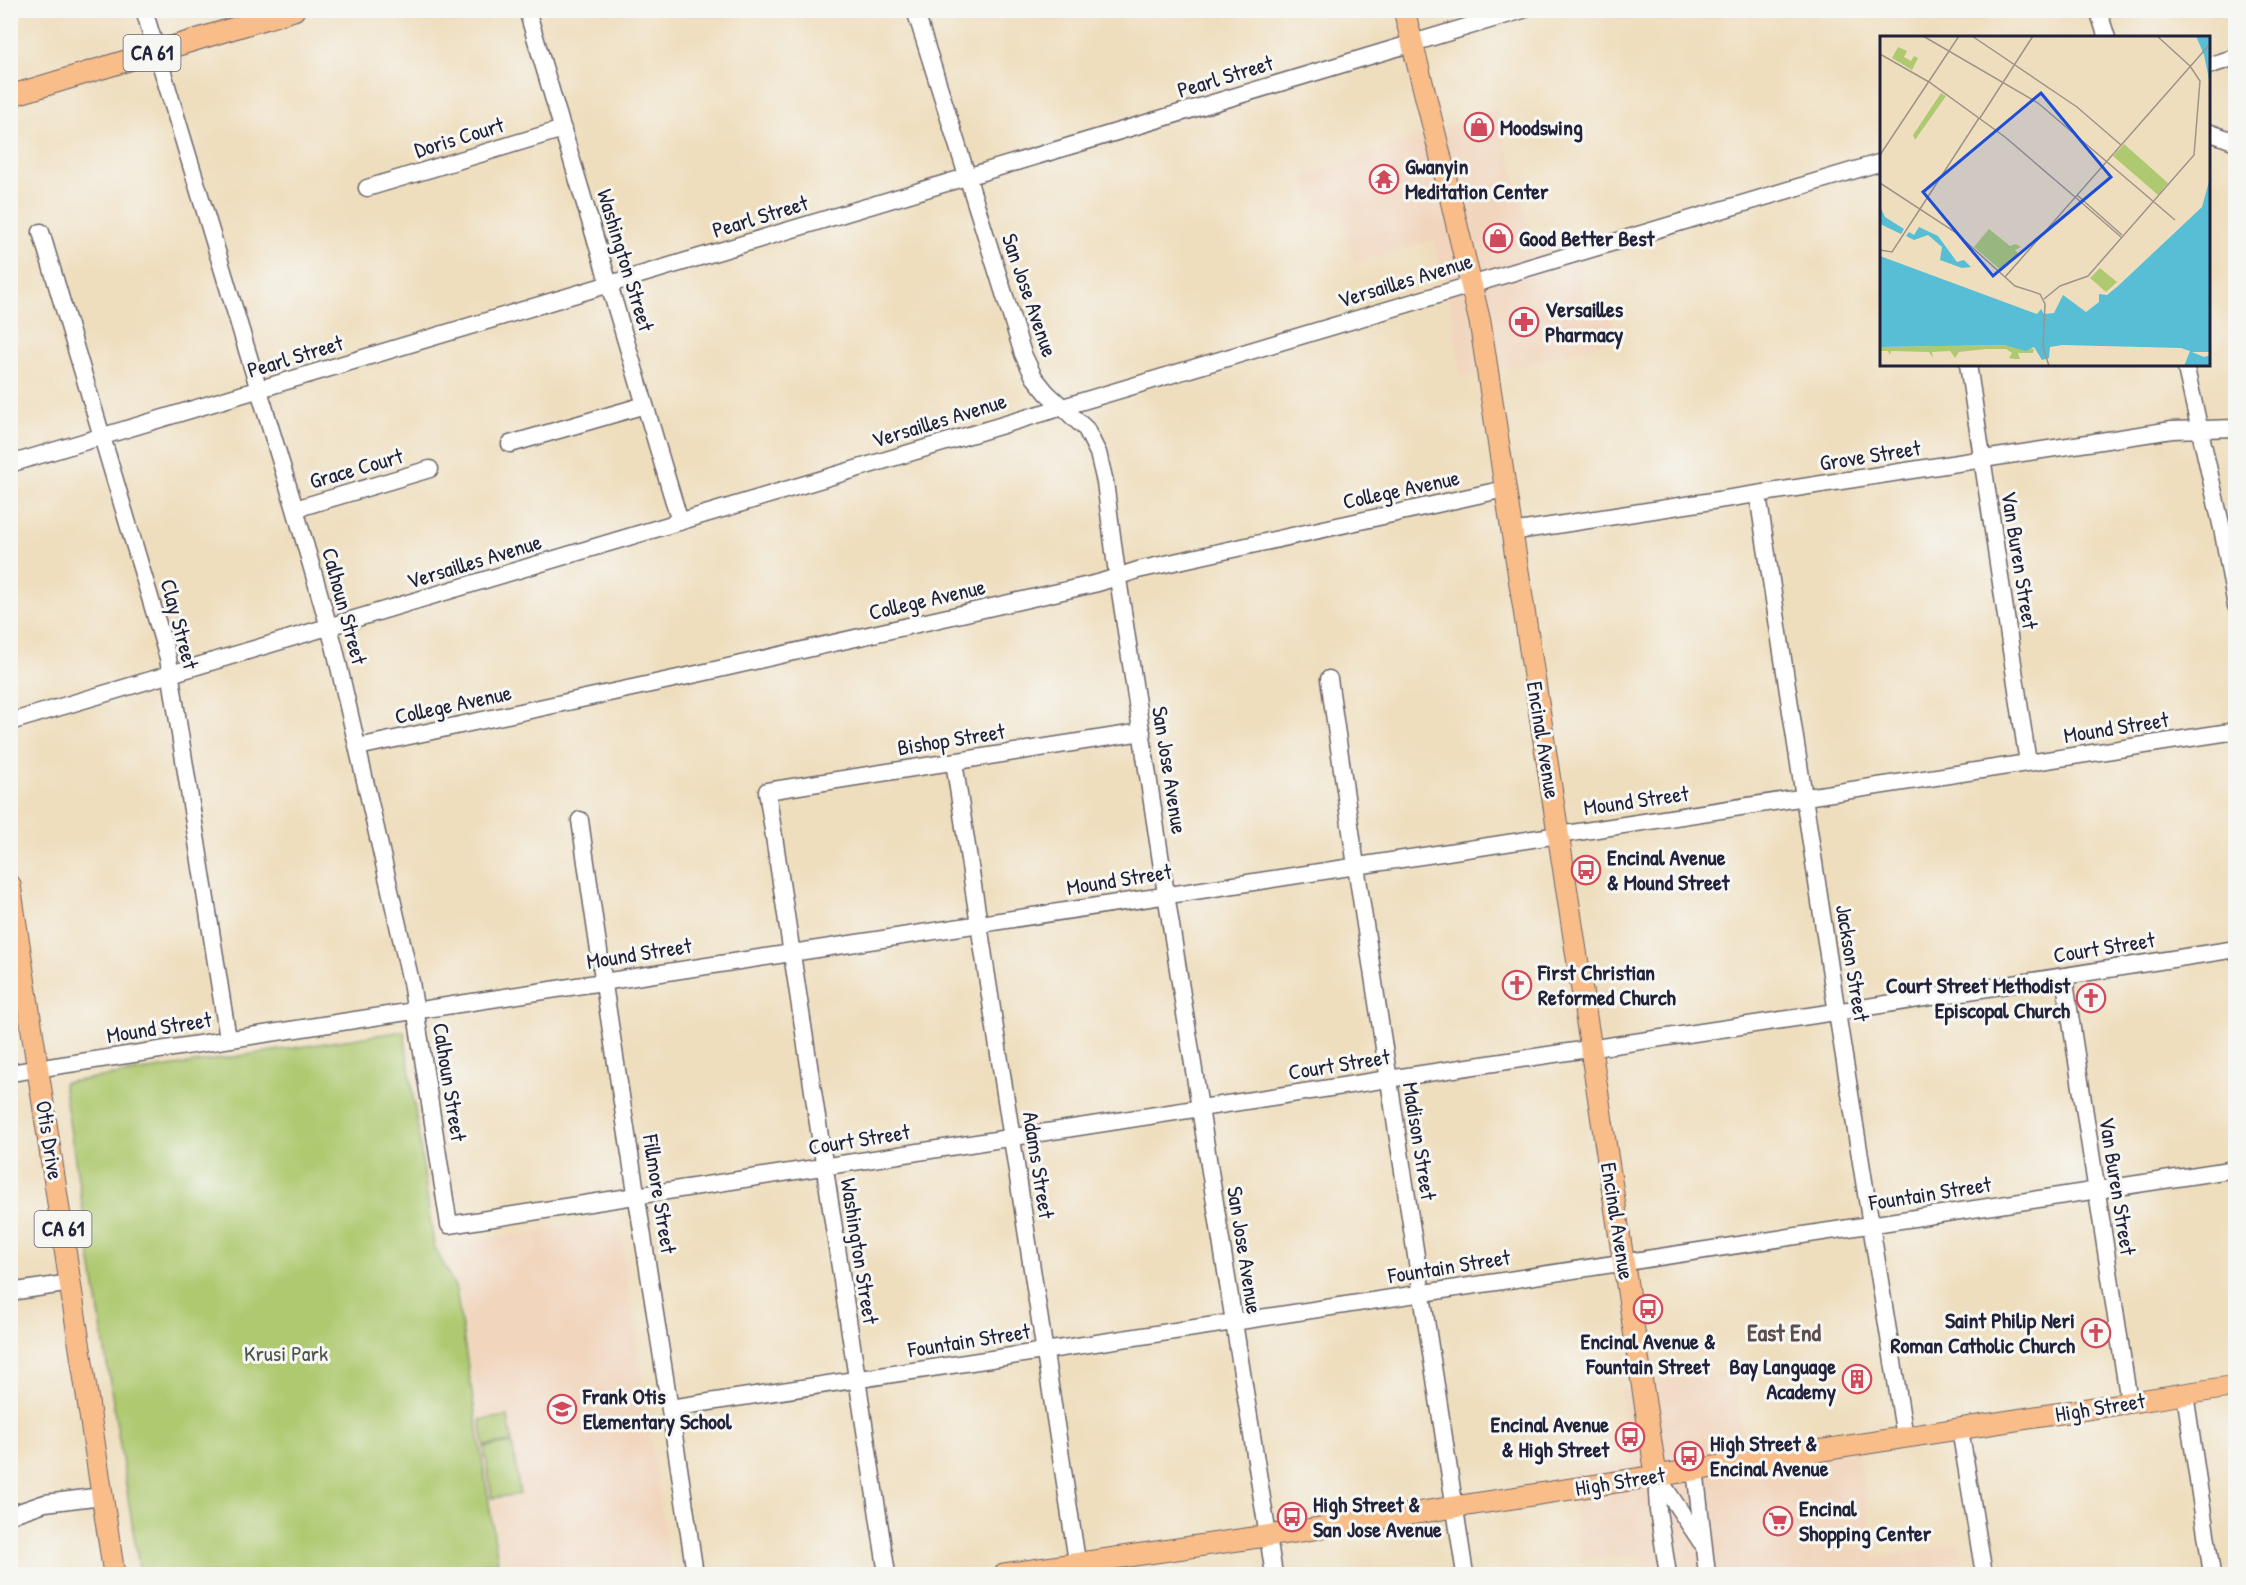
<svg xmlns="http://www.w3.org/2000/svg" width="2246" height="1585" font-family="'Patrick Hand',sans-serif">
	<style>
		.built { fill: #f1d5bd }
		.green { fill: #aec970; stroke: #687656; stroke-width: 1.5 }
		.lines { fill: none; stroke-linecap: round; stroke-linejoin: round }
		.minor-casing { stroke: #6a6469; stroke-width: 19 }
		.major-casing { stroke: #6a6469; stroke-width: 23 }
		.minor { stroke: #fff; stroke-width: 16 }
		.major { stroke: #f9bd89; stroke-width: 21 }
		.labels { text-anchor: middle; stroke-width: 6; stroke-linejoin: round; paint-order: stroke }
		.shield { fill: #f6f6f2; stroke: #626272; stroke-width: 1.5 }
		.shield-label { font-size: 21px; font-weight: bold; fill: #22223b }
		.street-label { font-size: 22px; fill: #22223b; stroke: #f6f6f2 }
		.poi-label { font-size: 22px; font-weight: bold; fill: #22223b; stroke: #f6f6f2; text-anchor: start }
		.park-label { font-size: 22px; fill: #4c544b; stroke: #f6f6f2 }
		.neighbourhood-label { font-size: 24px; font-weight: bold; fill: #5d4e4d; stroke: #f6f6f2 }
		.inset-road { fill: none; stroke: #9d938a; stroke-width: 1.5 }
		.view { fill: #1d4ed8; fill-opacity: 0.15; stroke: #1d4ed8; stroke-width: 3 }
		.inset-edge { fill: none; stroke: #22223b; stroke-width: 3 }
	</style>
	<rect width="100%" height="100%" fill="#f6f6f2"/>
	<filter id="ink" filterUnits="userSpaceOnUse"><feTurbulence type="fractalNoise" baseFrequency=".0167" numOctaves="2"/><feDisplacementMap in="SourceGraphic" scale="12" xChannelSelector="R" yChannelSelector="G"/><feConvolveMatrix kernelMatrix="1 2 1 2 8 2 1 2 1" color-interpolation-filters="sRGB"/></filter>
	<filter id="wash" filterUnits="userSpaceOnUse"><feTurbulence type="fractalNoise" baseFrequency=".008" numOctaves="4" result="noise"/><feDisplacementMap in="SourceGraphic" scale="24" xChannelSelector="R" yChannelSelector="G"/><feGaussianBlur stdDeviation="1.35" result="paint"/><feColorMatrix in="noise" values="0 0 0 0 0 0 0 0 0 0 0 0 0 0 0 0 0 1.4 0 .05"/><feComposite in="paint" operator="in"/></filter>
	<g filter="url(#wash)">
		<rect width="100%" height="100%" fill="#efdebe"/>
		<path class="built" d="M1496,109L1535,246L1570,236L1580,275L1585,314L1610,309L1615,340L1515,367L1461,377L1452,315L1433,240L1355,263L1339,207L1315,215L1303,177Z
			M619,1220L671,1574H502L453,1244Z
			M1733,1370L1744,1446L1854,1429L1875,1558L1960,1544L1964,1574H1645L1641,1553L1580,1561L1570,1472L1626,1463L1629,1458L1620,1388Z"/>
		<path class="green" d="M404,1031L434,1245L456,1289L498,1561L418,1574H140L63,1083Z
			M508,1416L512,1442L484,1446L480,1420Z
			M512,1443L520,1494L492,1498L484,1447Z"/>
	</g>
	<g filter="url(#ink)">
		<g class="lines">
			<g class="minor-casing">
				<path id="minor" d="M144,10L295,509L334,645L411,982L449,1225L1388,1079L1855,1009L2236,949
					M527,10L680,522
					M915,10L1023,354L1034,377L1047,393L1086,429L1098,453L1105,482L1115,559L1166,894L1274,1574
					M2098,10L2107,38
					M2208,66L2236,57
					M2208,132L2236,142
					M367,188L563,129
					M41,232L168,658L228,1039
					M1968,364L2028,763
					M2185,364L2223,533L2236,606
					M510,444L645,405
					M10,464L1523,10
					M1758,495L1834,994L1905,1437
					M295,509L430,469
					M1511,532L2172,430L2236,428
					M1329,679L1356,866L1465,1574
					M10,722L1882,162
					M358,747L697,674L1098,583L1138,570L1505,489
					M954,762L1079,1574
					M580,820C615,1072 658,1323 695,1574
					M2064,976L2129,1402
					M10,1073L2236,731
					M10,1292L71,1283
					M2185,1394L2212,1574
					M670,1408L2236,1169
					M1960,1429L1984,1574
					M1695,1469L1707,1574
					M1656,1475L1658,1511L1668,1574
					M1657,1476L1701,1542
					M10,1515L45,1503L102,1496
					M887,1574L767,791L1142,732"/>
			</g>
			<g class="major-casing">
				<path id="major" d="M1404,10L1438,146L1480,322L1656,1475
					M10,96L294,10
					M10,885L114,1574
					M1004,1574L1294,1532L2236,1386"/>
			</g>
			<use href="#minor" class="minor"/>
			<use href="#major" class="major"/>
		</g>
	</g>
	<defs>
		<g id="shop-ring" transform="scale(1.5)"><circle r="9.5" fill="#f6f6f2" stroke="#d1495b" stroke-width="1.5"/><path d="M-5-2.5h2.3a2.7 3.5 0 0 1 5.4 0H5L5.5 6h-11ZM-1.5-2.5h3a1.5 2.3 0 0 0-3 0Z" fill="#d1495b"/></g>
		<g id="temple-ring" transform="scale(1.5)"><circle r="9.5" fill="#f6f6f2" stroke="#d1495b" stroke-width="1.5"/><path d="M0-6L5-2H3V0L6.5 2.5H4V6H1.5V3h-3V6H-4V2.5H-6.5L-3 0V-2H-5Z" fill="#d1495b"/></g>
		<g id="pharmacy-ring" transform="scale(1.5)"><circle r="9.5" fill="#f6f6f2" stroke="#d1495b" stroke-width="1.5"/><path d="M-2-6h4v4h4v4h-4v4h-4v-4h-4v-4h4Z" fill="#d1495b"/></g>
		<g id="bus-ring" transform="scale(1.5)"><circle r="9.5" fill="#f6f6f2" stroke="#d1495b" stroke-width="1.5"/><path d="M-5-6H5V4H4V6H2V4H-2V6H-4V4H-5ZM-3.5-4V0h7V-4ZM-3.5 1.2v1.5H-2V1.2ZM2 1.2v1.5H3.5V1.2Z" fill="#d1495b"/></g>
		<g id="church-ring" transform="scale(1.5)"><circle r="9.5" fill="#f6f6f2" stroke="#d1495b" stroke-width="1.5"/><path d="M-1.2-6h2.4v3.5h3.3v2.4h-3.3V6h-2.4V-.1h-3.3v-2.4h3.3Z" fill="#d1495b"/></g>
		<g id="building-ring" transform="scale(1.5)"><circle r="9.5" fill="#f6f6f2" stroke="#d1495b" stroke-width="1.5"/><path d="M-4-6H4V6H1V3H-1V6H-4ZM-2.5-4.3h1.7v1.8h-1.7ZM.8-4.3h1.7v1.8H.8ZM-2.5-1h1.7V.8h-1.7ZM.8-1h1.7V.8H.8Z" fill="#d1495b"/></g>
		<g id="school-ring" transform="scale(1.5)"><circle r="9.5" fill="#f6f6f2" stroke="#d1495b" stroke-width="1.5"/><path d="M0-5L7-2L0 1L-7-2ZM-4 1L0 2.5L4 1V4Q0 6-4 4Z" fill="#d1495b"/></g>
		<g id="supermarket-ring" transform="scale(1.5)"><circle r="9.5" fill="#f6f6f2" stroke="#d1495b" stroke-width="1.5"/><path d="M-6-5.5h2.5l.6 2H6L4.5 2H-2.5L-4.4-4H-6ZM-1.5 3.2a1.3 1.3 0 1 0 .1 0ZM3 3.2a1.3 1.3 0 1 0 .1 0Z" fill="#d1495b"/></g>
	</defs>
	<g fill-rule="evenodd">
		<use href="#shop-ring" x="1479" y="127"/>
		<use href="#temple-ring" x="1384" y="179"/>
		<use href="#shop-ring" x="1498" y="238"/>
		<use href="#pharmacy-ring" x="1524" y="322"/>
		<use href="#bus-ring" x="1586" y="870"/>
		<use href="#church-ring" x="1517" y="985"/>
		<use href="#church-ring" x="2091" y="998"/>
		<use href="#bus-ring" x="1648" y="1309"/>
		<use href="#church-ring" x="2096" y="1333"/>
		<use href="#building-ring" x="1857" y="1379"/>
		<use href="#school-ring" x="562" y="1409"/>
		<use href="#bus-ring" x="1630" y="1437"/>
		<use href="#bus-ring" x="1689" y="1456"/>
		<use href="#bus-ring" x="1292" y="1517"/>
		<use href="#supermarket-ring" x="1778" y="1521"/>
	</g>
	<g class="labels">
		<g class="shield">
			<rect x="123.5" y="35" width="57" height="36" rx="4.5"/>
			<rect x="34.5" y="1211" width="57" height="36" rx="4.5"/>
		</g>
		<g class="shield-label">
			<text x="152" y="60">CA 61</text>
			<text x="63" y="1236">CA 61</text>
		</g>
		<g class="street-label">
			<text transform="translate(1225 76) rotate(-17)" y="8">Pearl Street</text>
			<text transform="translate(459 137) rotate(-17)" y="8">Doris Court</text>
			<text transform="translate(760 216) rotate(-17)" y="8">Pearl Street</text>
			<text transform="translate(626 260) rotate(73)" y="8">Washington Street</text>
			<text transform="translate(1405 280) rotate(-17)" y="8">Versailles Avenue</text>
			<text transform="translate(1030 295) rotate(71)" y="8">San Jose Avenue</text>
			<text transform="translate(295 356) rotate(-17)" y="8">Pearl Street</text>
			<text transform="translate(939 420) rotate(-17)" y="8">Versailles Avenue</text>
			<text transform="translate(1870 455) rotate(-9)" y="8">Grove Street</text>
			<text transform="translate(356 468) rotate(-16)" y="8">Grace Court</text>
			<text transform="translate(1401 489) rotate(-12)" y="8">College Avenue</text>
			<text transform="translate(2020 560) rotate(81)" y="8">Van Buren Street</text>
			<text transform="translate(474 561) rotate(-17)" y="8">Versailles Avenue</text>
			<text transform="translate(927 599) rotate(-13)" y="8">College Avenue</text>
			<text transform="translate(345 606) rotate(75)" y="8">Calhoun Street</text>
			<text transform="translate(180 624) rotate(75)" y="8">Clay Street</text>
			<text transform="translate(453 704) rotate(-12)" y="8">College Avenue</text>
			<text transform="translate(2116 727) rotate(-9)" y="8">Mound Street</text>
			<text transform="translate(951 739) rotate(-9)" y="8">Bishop Street</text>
			<text transform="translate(1544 740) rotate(81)" y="8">Encinal Avenue</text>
			<text transform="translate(1170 770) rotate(81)" y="8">San Jose Avenue</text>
			<text transform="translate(1636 800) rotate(-8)" y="8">Mound Street</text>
			<text transform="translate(1119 879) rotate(-9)" y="8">Mound Street</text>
			<text transform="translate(2104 947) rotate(-9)" y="8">Court Street</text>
			<text transform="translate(639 953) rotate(-9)" y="8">Mound Street</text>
			<text transform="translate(1853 963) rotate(81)" y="8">Jackson Street</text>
			<text transform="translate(159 1027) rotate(-9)" y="8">Mound Street</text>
			<text transform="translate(1339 1064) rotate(-9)" y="8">Court Street</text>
			<text transform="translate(450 1082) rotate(81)" y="8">Calhoun Street</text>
			<text transform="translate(859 1139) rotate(-9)" y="8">Court Street</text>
			<text transform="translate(50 1140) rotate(81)" y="8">Otis Drive</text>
			<text transform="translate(1420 1141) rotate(81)" y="8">Madison Street</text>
			<text transform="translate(1039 1165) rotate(81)" y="8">Adams Street</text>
			<text transform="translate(2118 1186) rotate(81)" y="8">Van Buren Street</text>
			<text transform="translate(1930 1193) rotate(-9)" y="8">Fountain Street</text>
			<text transform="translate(660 1194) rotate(81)" y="8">Fillmore Street</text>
			<text transform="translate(1618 1221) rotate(81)" y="8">Encinal Avenue</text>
			<text transform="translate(1245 1250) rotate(81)" y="8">San Jose Avenue</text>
			<text transform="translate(860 1251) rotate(81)" y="8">Washington Street</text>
			<text transform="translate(1449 1266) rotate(-9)" y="8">Fountain Street</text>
			<text transform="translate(969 1340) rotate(-9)" y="8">Fountain Street</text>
			<text transform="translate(2100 1407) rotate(-9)" y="8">High Street</text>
			<text transform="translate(1620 1481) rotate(-9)" y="8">High Street</text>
		</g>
		<g class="poi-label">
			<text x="1500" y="135">Moodswing</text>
			<text x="1405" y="174">Gwanyin<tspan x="1405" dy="25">Meditation Center</tspan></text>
			<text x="1519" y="246">Good Better Best</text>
			<text x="1545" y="317">Versailles<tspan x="1545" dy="25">Pharmacy</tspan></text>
			<text x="1607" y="865">Encinal Avenue<tspan x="1607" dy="25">&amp; Mound Street</tspan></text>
			<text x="1538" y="980">First Christian<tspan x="1538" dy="25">Reformed Church</tspan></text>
			<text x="2070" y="993" text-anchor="end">Court Street Methodist<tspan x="2070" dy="25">Episcopal Church</tspan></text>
			<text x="2075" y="1328" text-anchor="end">Saint Philip Neri<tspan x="2075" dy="25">Roman Catholic Church</tspan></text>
			<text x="1648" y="1349" text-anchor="middle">Encinal Avenue &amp;<tspan x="1648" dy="25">Fountain Street</tspan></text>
			<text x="1836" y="1374" text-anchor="end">Bay Language<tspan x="1836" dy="25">Academy</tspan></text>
			<text x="583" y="1404">Frank Otis<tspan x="583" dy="25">Elementary School</tspan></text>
			<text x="1609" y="1432" text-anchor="end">Encinal Avenue<tspan x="1609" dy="25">&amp; High Street</tspan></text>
			<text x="1710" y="1451">High Street &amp;<tspan x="1710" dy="25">Encinal Avenue</tspan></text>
			<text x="1313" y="1512">High Street &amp;<tspan x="1313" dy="25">San Jose Avenue</tspan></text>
			<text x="1799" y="1516">Encinal<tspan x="1799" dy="25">Shopping Center</tspan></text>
		</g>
		<g class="park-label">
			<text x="286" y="1361">Krusi Park</text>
		</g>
		<g class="neighbourhood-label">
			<text x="1784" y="1341">East End</text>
		</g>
	</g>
	<g transform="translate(1880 36)">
		<rect width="330" height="330" fill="#efdebe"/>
		<path d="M18,11L27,15L24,21L31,25L34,20L38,22L32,34L12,22ZM61,57L66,60L35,104L33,99ZM244,108L288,147L278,159L233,120ZM109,193L130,210L136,208L141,211L135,214L138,217L122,235L94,211ZM220,232L237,246L226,256L210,242ZM124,309L154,313L153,317H138L140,323H135L129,322L132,317L126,313H106L79,316L75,322L70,315L52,316L53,322L49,316L11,315L10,319L8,315H0V311Z" fill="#aec970"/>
		<path d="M316,0H330V48L324,19ZM330,142V316H312L324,321L330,319V330H304L310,315L301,312L182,309L170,311L169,322L162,324L154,311L146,315L124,309L0,311V220L157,278L161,273L164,278L174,277L183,259L206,276L219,266V258L227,259L238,250L322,171ZM0,170L5,181L24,193L21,198L0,188ZM39,191L58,200L77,226L84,224L91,231L82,232L60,224L62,211L48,199L34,204L26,200L29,196L34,199Z" fill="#58bed6"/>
		<path class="inset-road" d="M43,0L158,67L295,184M92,0L197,71L241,109M0,18L49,46L125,101L195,161M100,82L153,0M0,119L79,0M0,147L75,196L135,250L160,258L165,268L163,311L169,330M197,159L242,199M195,161L241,201M40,173L99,82M0,214L12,216L40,173M125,241L330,8M164,263L180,250L208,240L314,119L320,45L310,30L277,0"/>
		<path class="view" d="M161,57L231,141L113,240L43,156Z"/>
		<rect width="330" height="330" class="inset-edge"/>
	</g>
	<rect width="2246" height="1585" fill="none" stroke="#f6f6f2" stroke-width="36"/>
</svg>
